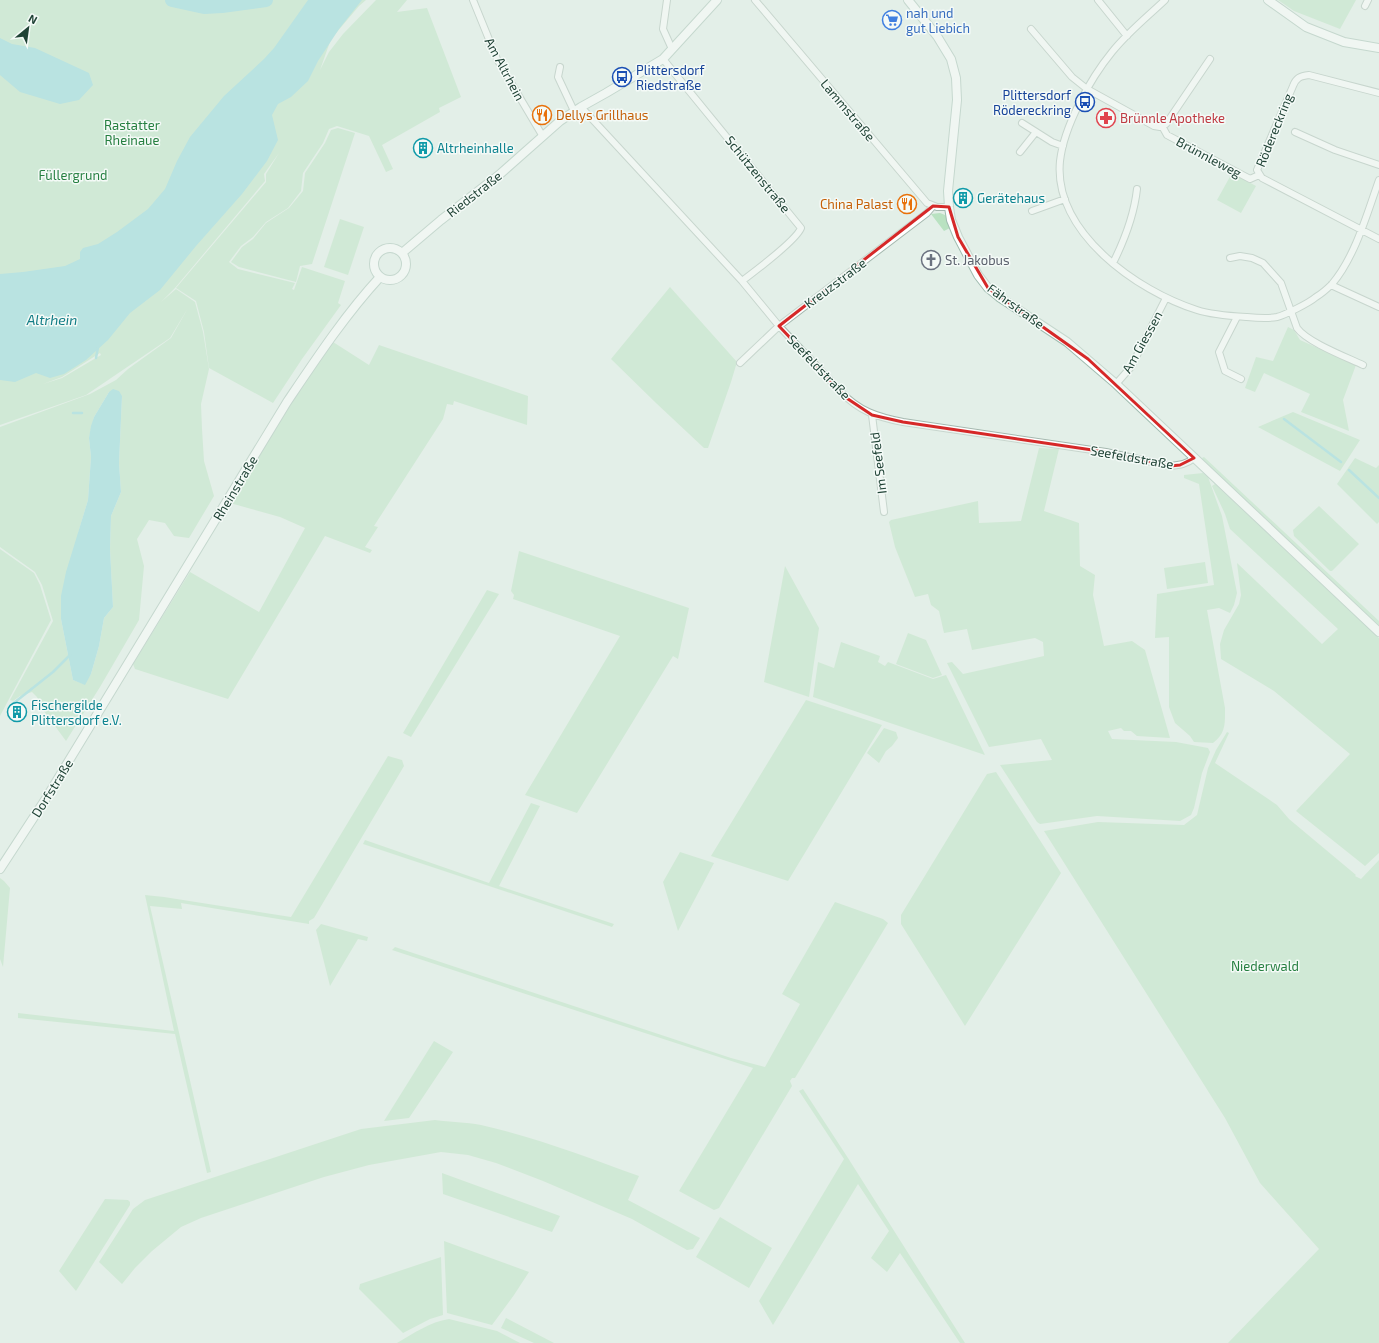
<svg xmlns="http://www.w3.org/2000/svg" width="1379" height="1343" font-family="'Exo 2',sans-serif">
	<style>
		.green { fill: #b9e2c1; fill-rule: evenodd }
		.water { fill: #85d4da }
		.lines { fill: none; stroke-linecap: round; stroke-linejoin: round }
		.stream { stroke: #85d4da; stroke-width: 2.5 }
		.river { stroke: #85d4da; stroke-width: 14 }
		.street-casing { stroke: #a5b8af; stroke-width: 8 }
		.secondary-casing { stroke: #a0bcb0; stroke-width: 10 }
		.street { stroke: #fff; stroke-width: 6 }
		.secondary { stroke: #fff; stroke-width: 8 }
		.marked { fill: none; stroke: #d62828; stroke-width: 3; stroke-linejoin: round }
		.labels { text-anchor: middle; stroke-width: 3; stroke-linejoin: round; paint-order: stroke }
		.shop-label { font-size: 13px; fill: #366cbe; stroke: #f4faf7; text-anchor: start }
		.street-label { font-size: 13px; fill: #204336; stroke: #f4faf7 }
		.transit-label { font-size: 13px; fill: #164399; stroke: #f4faf7; text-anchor: start }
		.food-label { font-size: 13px; fill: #c56008; stroke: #f4faf7; text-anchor: start }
		.health-label { font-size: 13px; fill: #be3a42; stroke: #f4faf7; text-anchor: start }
		.park-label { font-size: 13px; fill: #257f40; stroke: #f4faf7 }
		.culture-label { font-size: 13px; fill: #0d838f; stroke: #f4faf7; text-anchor: start }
		.worship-label { font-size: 13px; fill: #5b616d; stroke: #f4faf7; text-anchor: start }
		.water-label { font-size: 14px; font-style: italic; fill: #127d86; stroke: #f4faf7 }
	</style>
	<rect width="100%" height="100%" fill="#e3efe8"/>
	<path class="green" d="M0,0H366L359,6L331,39L320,70L329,52L343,34L376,0H407L397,12L427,8L461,97L439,108L440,112L382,145L393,169L386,172L369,136L337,126L329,129L323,143L303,173L301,191L288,208L266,222L253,237L241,246L229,262L238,269L295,283L292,289L294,290L302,267L345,281L338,303L341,305L302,359L273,403L209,368L204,332L196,301L176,288L266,182V174L279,153L264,174L265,181L175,288L161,302L176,289L195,302L203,332L209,369L201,404L202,429L204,461L214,496L189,538L174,536L165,523L149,520L137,539L144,566L139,620L100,687L66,741L41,707L37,697L32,692L20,696L13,701L10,700L53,621L42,585L35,572L0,547V427L90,394L116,380L128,369L171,338L188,308L170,338L86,395L0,425ZM100,353L101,355L62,378L43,384L62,377ZM109,392L122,396L119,463L121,492L111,516L110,549L113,607L104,618L99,646L91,674L84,684L73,680L61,619L79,530L88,500L91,457L89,438L94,417Z
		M1278,0H1356L1340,29L1294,11Z
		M338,128L355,133L312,264L300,266L296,282L239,267L231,262L242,247L253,239L266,223L289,208L303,191L305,173L325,143L331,130Z
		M1232,173L1256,186L1241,213L1217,200Z
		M940,213L945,215L949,221L950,228L944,231L931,214Z
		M340,219L364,227L348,275L324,267Z
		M670,287L737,362L731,382L708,448H704L656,403L611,359Z
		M1288,327L1294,330L1300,340L1356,365L1343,400L1349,431L1301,412L1310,394L1264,373L1255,392L1245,388L1256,357L1273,361Z
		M333,342L369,365L379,345L528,396L527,425L454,401L453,405L447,404L443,419L374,526L378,527L365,547L372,550L370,553L325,536L228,699L135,669L133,664L190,572L259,612L305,528L280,517L230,503L283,414Z
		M1293,412L1360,440L1340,471L1258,427Z
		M1039,448L1059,449L1044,511L1079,523L1080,566L1095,575L1093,595L1104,646L1132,641L1145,650L1170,738L1137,736L1131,731H1124L1121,728L1108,731L1112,739L1176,742L1208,748L1210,752L1202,773L1194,808L1191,815L1180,821L1097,816L1040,824L1037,822L1000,765L1052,760L1041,739L989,747L947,663L952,662L963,674L1044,656L1043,642L1035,638L972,650L967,629L944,633L939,611L931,605L928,594L915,597L895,547L889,522L891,520L978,501L979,523L1021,521Z
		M1204,457L1379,621V626L1203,460L1202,458Z
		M1355,458L1376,468L1379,465V522L1377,524L1337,484Z
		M1203,473L1208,477L1222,516L1237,593L1234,605L1230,613L1219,608L1207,610L1225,708C1225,724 1226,733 1213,743L1194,742L1190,736L1175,723L1169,707V637L1155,638L1157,594L1214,585L1199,484L1184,478V475Z
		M1215,484L1379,638V853L1365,866L1296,811L1350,754L1274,691L1221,659L1220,644L1224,630L1239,604L1241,595L1237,563L1322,644L1338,629L1230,529L1225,514L1212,486Z
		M1319,506L1359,544L1332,571H1330L1294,536L1293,530Z
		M0,549L34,573L40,585L51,620L0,716Z
		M519,551L689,608L678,659L673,656L577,813L525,795L620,636L513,599L514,595L511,591Z
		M1205,562L1208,583L1167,589L1164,568Z
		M785,566L819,628L809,697L764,682Z
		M487,590L499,594L411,737L403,733Z
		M908,633L926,640L942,675L933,678L896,664Z
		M841,642L880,656L878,662L885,666L888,662L933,679L946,675L985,755L813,697L818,662L834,668Z
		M806,700L882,725L788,881L711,856Z
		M884,728L896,732L898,738L892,746L886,751L879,763L867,753Z
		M1227,732L1229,733L1215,763L1277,805L1289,819L1356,875L1355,876L1361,879L1379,860V1343H1228L1319,1249L1260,1183L1225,1118L1044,831L1098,822L1184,825L1197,815L1208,768L1216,750Z
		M388,756L402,760L404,766L314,918L309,921V924L181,903L182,909L150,906L211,1172L207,1173L175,1034L18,1018V1013L174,1031L145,895L164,897L291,917Z
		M996,772L1061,873L965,1026L901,924V915L987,774Z
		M531,803L540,806L499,886L614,924L612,927L363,844L365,840L489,883Z
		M680,852L714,863L678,931L663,882Z
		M0,878L4,881L10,888L3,967L0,959Z
		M835,902L883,919L888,923L795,1078H792L790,1081L792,1086L719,1208L714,1210L679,1191L753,1068L617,1024L392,950L395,947L731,1058L765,1067L800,1004L782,994Z
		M321,924L368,937L367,941L358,939L330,986L316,930Z
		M434,1041L453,1052L409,1118L384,1121Z
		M803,1089L848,1158L965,1343H960L900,1253L887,1272L871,1258L889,1231L858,1184L773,1325L759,1301L844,1159L799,1091Z
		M435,1120C450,1122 466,1122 481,1125C535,1137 587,1157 639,1176L628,1200L700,1238L693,1249L687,1250L632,1219L543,1181L496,1163L468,1155L441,1152L369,1165L324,1177L201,1218L181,1227L152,1251L135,1268L122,1284L99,1262L133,1209L145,1200L361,1129Z
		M442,1173L560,1216L552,1232L443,1194Z
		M105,1199L128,1200L130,1202V1205L76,1291L59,1271Z
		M720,1217L772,1248L749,1288L696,1257Z
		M444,1241L529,1272L514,1295L492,1325L447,1313Z
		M441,1257L443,1315L430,1319L403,1333L359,1289L360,1284Z
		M506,1318L554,1343H534L501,1328Z
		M449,1319L497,1331L520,1343H397C414,1333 430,1322 449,1319Z"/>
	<path class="water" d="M308,0H362L339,29L318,61L308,81L291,97L278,104L272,115L278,140L267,161L242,194L196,246L160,290L130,313L108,340L86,360L64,374L50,378L36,373L15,382L0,380V274L23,272L65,266L80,259V252L83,248L98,244L117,232L148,209L165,189L177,161L190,137L224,96L264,59L274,48Z
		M0,38L12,44L35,48L89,73L93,85L79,100L60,104L20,92L0,75Z
		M113,389L119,391L122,396L119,463L121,492L111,516L110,549L113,607L104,618L99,646L91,674L85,685L73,680L61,619V596L66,572L88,500L91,457L89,438L91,426L94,417L109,392Z"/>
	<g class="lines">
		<path class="stream" d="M96,358L98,347
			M73,413H82
			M1284,419L1341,462
			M1349,470L1379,498
			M10,706L53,672L70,655"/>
		<path class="river" d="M172,0L204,7L222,6L266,0"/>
		<g class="street-casing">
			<path id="street" d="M473,0L497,59L542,135
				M667,0L663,29L672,49
				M755,0L927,203L937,207H949
				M1098,0L1127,36
				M1165,0C1147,17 1127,33 1112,52C1090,79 1064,126 1060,161C1053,232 1137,291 1197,310C1212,315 1230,316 1247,317C1257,318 1267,319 1277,317C1285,315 1309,303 1316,297C1321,294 1327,289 1332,284C1355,257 1367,214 1379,180
				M1365,6L1368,0
				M1031,29L1072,77L1087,89L1154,126L1160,127L1166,124L1210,59
				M663,59L801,228C796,241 755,271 742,281
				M560,67L558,77L574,111
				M1379,93L1309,75C1300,76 1296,78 1293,86L1257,170L1262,178L1379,239
				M581,107L742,281L779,326L841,392C859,411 877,417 903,422L1106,452L1170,466C1180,465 1187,464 1194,458
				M1022,123L1052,142L1063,146
				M1162,126L1167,135L1250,179L1259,175
				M1295,132L1335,150L1379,165
				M1020,152L1036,132
				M1032,211L1065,199
				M1230,258L1240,256L1252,258L1263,263L1281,283L1297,328C1307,342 1346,357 1363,365
				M1113,263C1125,239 1134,216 1137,189
				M1331,285L1379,307
				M1237,317L1219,352L1225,371L1241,379
				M740,363L779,326L927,213L933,206
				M1116,384L1131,367L1166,298
				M872,415L884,512"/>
		</g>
		<g class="secondary-casing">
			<path id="secondary" d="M908,0L937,36L951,59L956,78L957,100L948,191L949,207L951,220L958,237L978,275L988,288L999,297L1067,342L1116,384L1379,632
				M1268,0L1306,27L1344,42L1379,48
				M374 264a16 16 0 1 1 32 0a16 16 0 1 1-32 0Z
				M402,253L441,220L499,175L560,121L581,107L606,93L663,59L717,0
				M0,869L45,800L287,402C316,359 345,315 380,277"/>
		</g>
		<use href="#street" class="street"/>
		<use href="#secondary" class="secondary"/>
	</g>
	<path d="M0 0H1379V1343H0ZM933,206L949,207L958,237L988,288L1088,359L1194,458L1180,465L1170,466L1106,452L903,422L872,415L848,399L779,326Z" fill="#e3efe8" fill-opacity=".55" fill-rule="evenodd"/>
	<path class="marked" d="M933,206L949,207L958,237L988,288L1088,359L1194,458L1180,465L1170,466L1106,452L903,422L872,415L848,399L779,326Z"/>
	<defs>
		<g id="supermarket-ring" transform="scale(1)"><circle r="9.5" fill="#f4faf7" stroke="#3f7fe0" stroke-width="1.5"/><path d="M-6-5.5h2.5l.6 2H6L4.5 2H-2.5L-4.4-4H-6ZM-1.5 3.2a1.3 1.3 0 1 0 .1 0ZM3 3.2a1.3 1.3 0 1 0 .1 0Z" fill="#3f7fe0"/></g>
		<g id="bus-ring" transform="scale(1)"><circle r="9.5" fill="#f4faf7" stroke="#1a4fb4" stroke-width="1.5"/><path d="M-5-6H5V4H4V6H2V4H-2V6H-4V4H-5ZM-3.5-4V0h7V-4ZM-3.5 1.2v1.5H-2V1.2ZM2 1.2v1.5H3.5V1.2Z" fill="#1a4fb4"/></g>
		<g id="restaurant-ring" transform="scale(1)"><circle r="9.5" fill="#f4faf7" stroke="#e8710a" stroke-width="1.5"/><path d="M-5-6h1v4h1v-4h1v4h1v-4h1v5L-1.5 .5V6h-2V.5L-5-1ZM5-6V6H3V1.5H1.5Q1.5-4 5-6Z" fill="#e8710a"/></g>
		<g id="pharmacy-ring" transform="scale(1)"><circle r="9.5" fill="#f4faf7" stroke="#e0444e" stroke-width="1.5"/><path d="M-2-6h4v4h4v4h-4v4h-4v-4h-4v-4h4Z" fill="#e0444e"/></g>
		<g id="building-ring" transform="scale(1)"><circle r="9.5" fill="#f4faf7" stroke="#0f9aa8" stroke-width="1.5"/><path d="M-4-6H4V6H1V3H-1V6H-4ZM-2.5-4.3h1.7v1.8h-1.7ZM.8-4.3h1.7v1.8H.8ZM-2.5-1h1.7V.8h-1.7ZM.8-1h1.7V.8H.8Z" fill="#0f9aa8"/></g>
		<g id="church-ring" transform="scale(1)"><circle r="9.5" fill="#f4faf7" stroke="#6b7280" stroke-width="1.5"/><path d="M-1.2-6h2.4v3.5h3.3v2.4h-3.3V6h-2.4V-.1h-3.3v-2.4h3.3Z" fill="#6b7280"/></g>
	</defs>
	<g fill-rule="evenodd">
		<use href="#supermarket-ring" x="892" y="20"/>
		<use href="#bus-ring" x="622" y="77"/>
		<use href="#bus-ring" x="1085" y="102"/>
		<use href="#restaurant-ring" x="542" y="115"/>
		<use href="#pharmacy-ring" x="1106" y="118"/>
		<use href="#building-ring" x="423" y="148"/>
		<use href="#building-ring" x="963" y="198"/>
		<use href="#restaurant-ring" x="907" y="204"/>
		<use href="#church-ring" x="931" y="260"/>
		<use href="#building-ring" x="17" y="712"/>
	</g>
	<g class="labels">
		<g class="shop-label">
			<text x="906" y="18">nah und<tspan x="906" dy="15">gut Liebich</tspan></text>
		</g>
		<g class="street-label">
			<text transform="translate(505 69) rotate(62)" y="5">Am Altrhein</text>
			<text transform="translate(848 110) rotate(50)" y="5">Lammstraße</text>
			<text transform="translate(1274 130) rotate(-68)" y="5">Rödereckring</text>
			<text transform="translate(1209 157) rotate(28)" y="5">Brünnleweg</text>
			<text transform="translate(758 174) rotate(51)" y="5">Schützenstraße</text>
			<text transform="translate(474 194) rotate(-38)" y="5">Riedstraße</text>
			<text transform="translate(835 283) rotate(-37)" y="5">Kreuzstraße</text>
			<text transform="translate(1016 306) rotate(36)" y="5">Fährstraße</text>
			<text transform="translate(1142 342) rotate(-61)" y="5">Am Giessen</text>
			<text transform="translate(819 367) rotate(46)" y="5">Seefeldstraße</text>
			<text transform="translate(1132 457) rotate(10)" y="5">Seefeldstraße</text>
			<text transform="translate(878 463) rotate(-97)" y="5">Im Seefeld</text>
			<text transform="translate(235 488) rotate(-59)" y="5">Rheinstraße</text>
			<text transform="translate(52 788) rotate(-58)" y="5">Dorfstraße</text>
		</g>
		<g class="transit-label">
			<text x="636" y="75">Plittersdorf<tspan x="636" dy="15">Riedstraße</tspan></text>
			<text x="1071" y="100" text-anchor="end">Plittersdorf<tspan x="1071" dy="15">Rödereckring</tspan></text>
		</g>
		<g class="food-label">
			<text x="556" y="120">Dellys Grillhaus</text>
			<text x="893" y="209" text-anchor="end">China Palast</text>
		</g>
		<g class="health-label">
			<text x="1120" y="123">Brünnle Apotheke</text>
		</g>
		<g class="park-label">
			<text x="132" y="130">Rastatter<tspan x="132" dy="15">Rheinaue</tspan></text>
			<text x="73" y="180">Füllergrund</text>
			<text x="1265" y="971">Niederwald</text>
		</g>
		<g class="culture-label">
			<text x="437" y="153">Altrheinhalle</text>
			<text x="977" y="203">Gerätehaus</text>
			<text x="31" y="710">Fischergilde<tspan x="31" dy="15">Plittersdorf e.V.</tspan></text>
		</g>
		<g class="worship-label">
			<text x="945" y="265">St. Jakobus</text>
		</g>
		<g class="water-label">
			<text x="52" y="325">Altrhein</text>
		</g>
	</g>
	<g transform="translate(28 28) rotate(29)" stroke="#f4faf7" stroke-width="3" paint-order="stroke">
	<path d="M0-3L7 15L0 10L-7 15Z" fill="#204336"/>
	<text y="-6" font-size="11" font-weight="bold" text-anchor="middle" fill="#204336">N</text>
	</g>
</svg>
